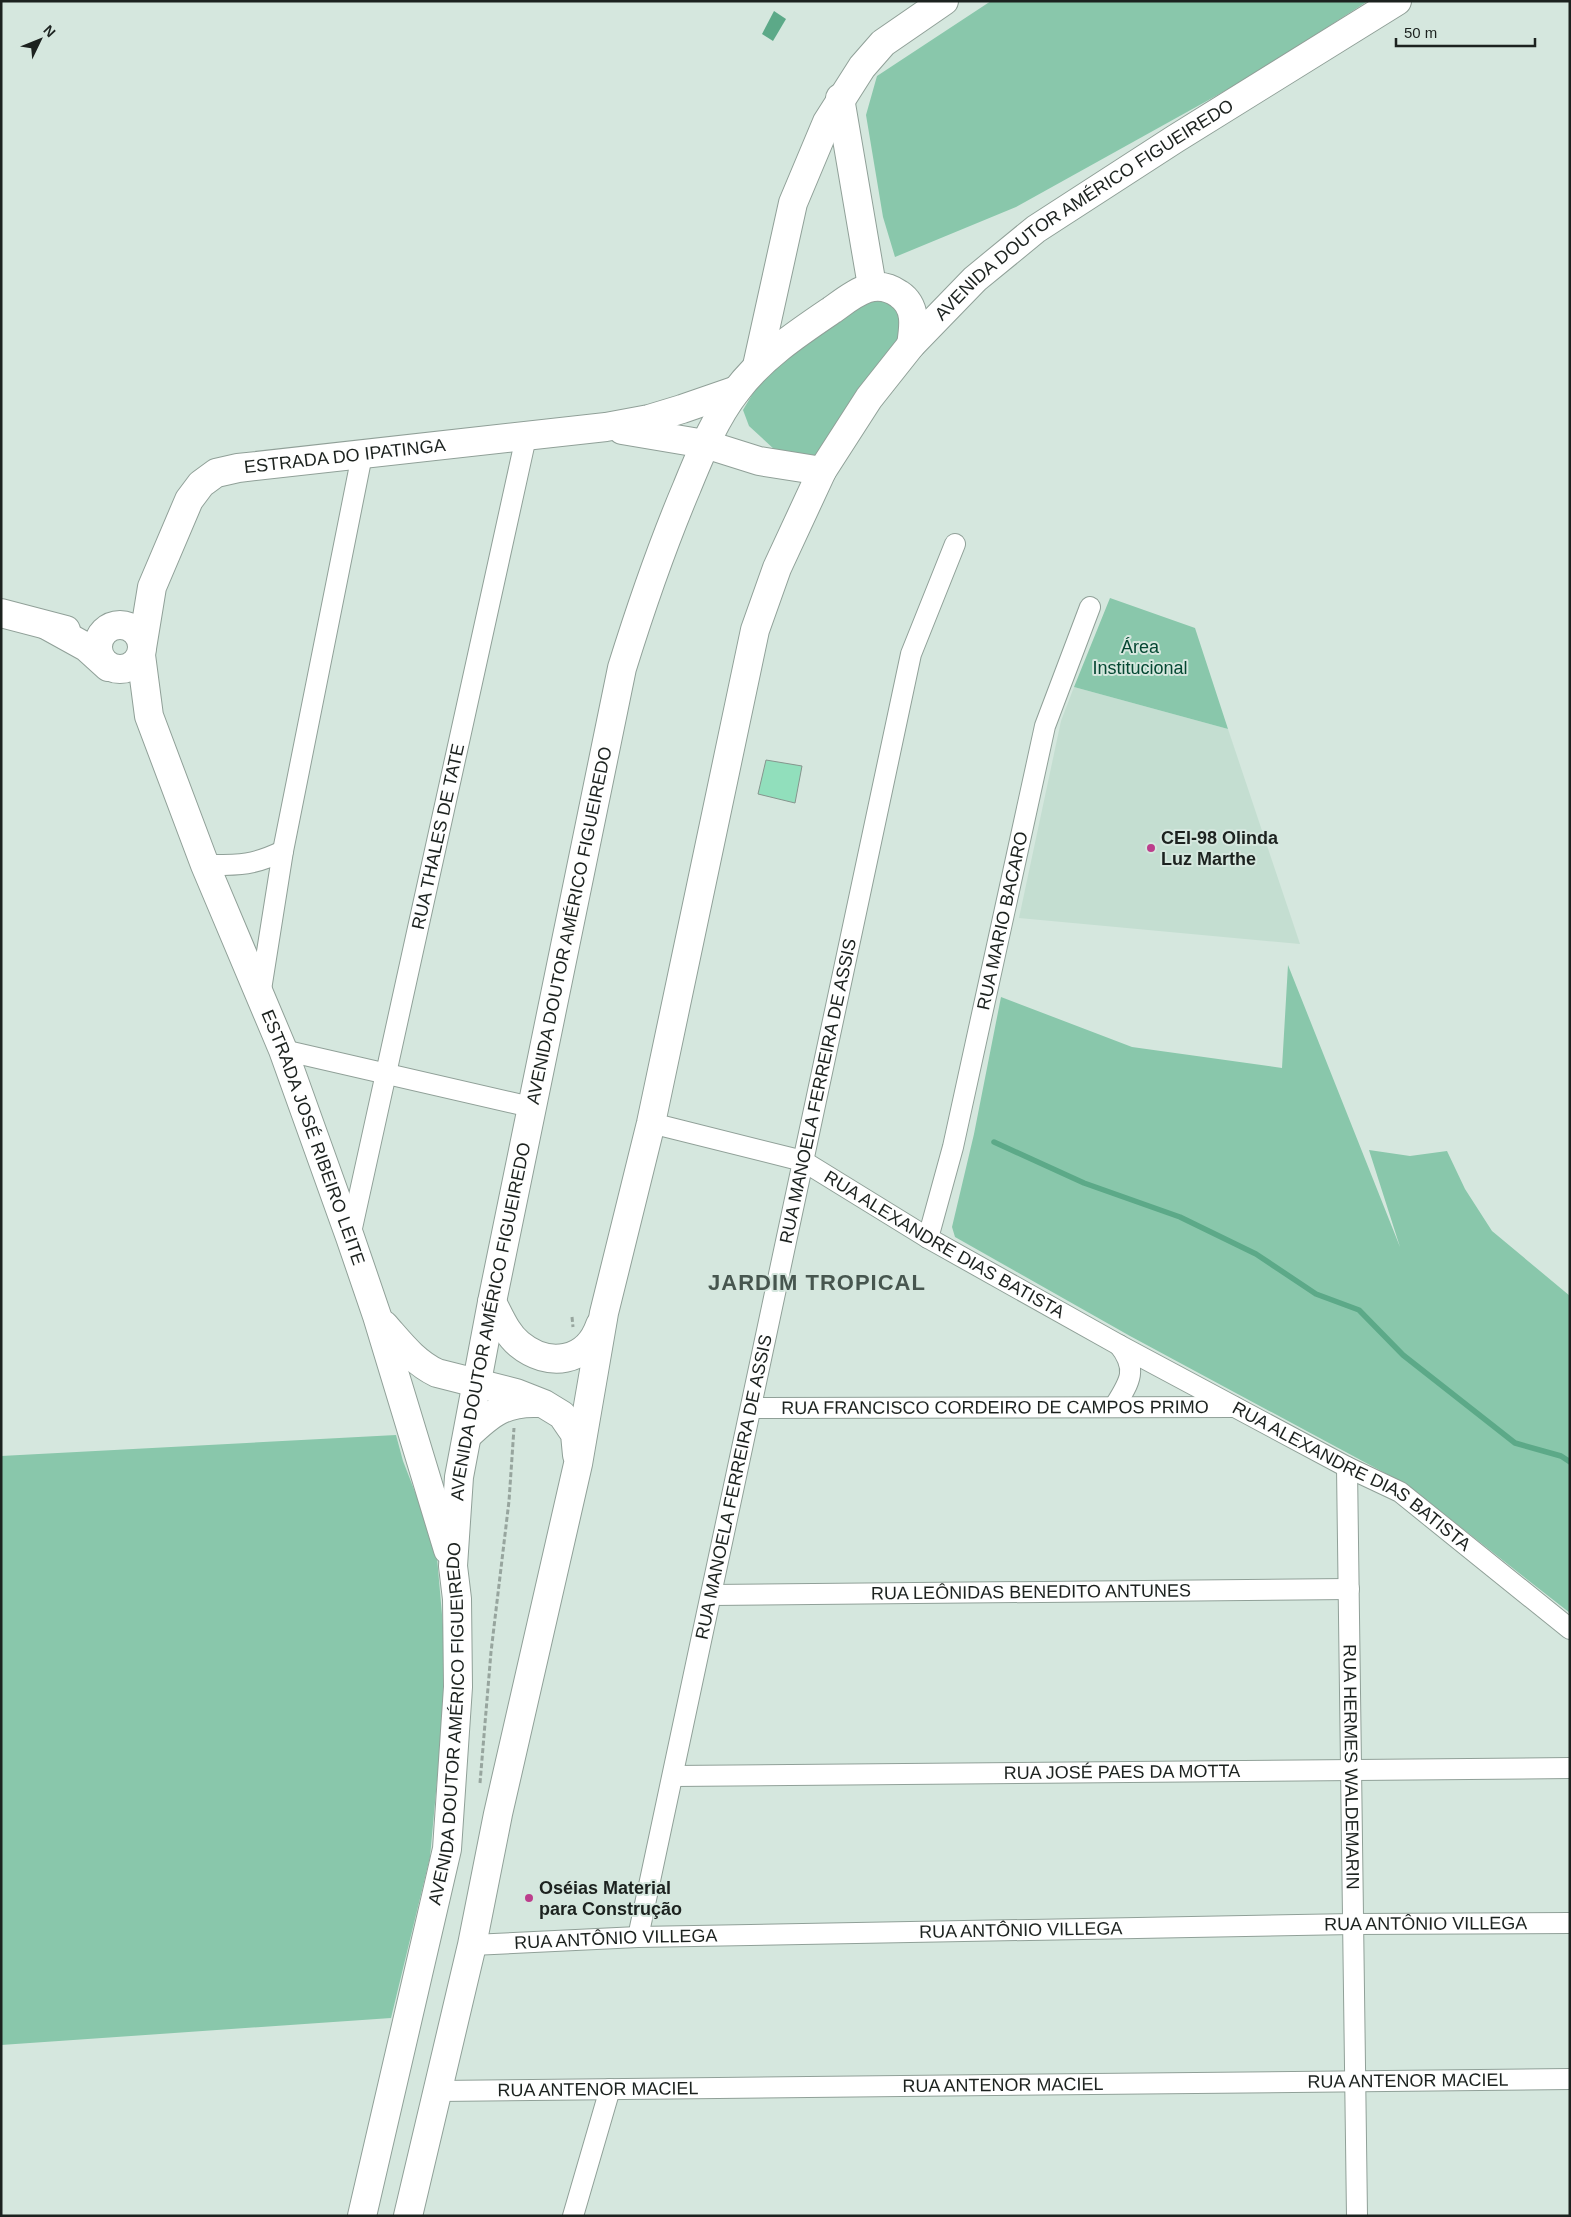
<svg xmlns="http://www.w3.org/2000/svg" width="1571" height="2217" font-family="Helvetica,sans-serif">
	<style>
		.built { fill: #c4ded1 }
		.green { fill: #89c7ab }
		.water { fill: #5ca988 }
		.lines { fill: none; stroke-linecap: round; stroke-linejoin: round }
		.stream { stroke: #5ca988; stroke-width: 5.5 }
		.building { fill: #91dfbc; stroke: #85958d }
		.minor-casing { stroke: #90a098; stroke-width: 22 }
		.secondary-casing { stroke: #90a098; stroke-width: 30 }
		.path { stroke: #97a59e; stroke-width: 3; stroke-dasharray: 5 2.5; stroke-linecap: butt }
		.minor { stroke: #fff; stroke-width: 20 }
		.secondary { stroke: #fff; stroke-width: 28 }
		.poi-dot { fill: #bc3e8c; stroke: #d5e7de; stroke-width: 2 }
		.labels { text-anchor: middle; stroke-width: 4; stroke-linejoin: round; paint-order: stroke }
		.street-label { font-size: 18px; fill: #1c221f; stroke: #d5e7de }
		.park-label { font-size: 18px; fill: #044732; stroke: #d5e7de }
		.poi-label { font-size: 18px; font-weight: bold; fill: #1c221f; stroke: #d5e7de; text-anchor: start }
		.district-label { font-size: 22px; font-weight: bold; letter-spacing: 1px; fill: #47564f; stroke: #d5e7de }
	</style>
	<rect width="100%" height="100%" fill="#d5e7de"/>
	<path class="built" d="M1074,687L1228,729L1300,944L1019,918L1061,721Z"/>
	<path class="green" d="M991,1H1368L1250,77L1016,207L895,257L883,217L866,115L877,76Z
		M890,297L909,315L905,331L823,451L814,457L775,450L749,426L743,410L756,388L810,337L861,305Z
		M1110,598L1195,628L1228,729L1074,687Z
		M1288,965L1400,1247L1369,1150L1410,1156L1447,1151L1465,1189L1492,1231L1570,1296V1613L1407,1485L1130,1336L955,1237L952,1227L974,1134L1001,997L1132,1047L1282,1068Z
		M396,1435L403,1461L436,1546L447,1672L430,1857L391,2018L1,2045V1456Z"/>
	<path class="water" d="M774,11L786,19L773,41L762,34Z"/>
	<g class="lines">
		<path class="stream" d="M994,1142L1084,1183L1180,1217L1256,1254L1316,1294L1359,1310L1403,1355L1515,1443L1561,1456L1570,1462"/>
	</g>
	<path class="building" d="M766,760L802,766L795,803L758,794Z"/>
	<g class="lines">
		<g class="minor-casing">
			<g id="minor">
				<path d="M205,865C238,865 252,866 283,851"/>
				<path d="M260,996L283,851L362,455"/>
				<path d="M283,1050L531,1107"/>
				<path id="s1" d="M651,1123L803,1161L928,1238L1119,1345L1347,1467L1400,1492L1570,1629"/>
				<path id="s2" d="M350,1237L526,437"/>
				<path id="s3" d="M928,1238L953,1147L1045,726L1090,607"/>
				<path d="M1114,1407C1129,1383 1139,1370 1119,1345"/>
				<path id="s4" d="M751,1408L1234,1407"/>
				<path id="s5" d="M1347,1467L1357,2216"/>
				<path id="s6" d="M712,1595L1349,1589"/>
				<path id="s7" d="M673,1776L1570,1768"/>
				<path id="s8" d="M638,1937L911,654L955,544"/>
				<path id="s9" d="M472,1945L638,1937L1353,1924L1570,1923"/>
				<path id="s10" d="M437,2091L1570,2079"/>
				<path d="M573,2216L610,2089"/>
			</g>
		</g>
		<g class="secondary-casing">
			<g id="secondary">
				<path d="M840,98L872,286"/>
				<path d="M757,366L793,203L827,122L862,67L883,43L944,1"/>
				<path d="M622,430L705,444L759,461L822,471"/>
				<path d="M1,613L66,630"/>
				<circle cx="120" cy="647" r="22"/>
				<path d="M48,626L86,647L108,667"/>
				<path id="s11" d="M142,648L152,587L189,500L201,484L216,473L238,468L606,427L649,419L682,409L737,390"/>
				<path id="s12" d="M141,655L149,716L205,865L283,1050L350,1237L377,1316L448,1550"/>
				<path d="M492,1302C500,1317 506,1333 519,1344C548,1368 587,1363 600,1325"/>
				<path d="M384,1325C400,1343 414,1362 437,1373L516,1393L544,1404L562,1415L575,1434L577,1455"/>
				<path d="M468,1435C491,1413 505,1402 537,1403"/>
				<path id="s13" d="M362,2216L447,1849L458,1687L457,1599L453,1566L459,1477L492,1302L622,668C641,607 662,546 687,487C701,453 715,418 737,390C762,357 798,333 832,310C853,295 874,276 899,294C917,306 914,326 911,345"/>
				<path id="s14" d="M408,2216L472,1945L498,1814L578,1464L604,1313L651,1123L755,630L777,568L822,471L869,398L911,345L975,279L1036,229L1175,139L1397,1"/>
			</g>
		</g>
		<path class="path" d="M572,1317L573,1327
			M480,1783L491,1652L509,1501L514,1428"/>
		<use href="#minor" class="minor"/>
		<use href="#secondary" class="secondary"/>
	</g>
	<g class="poi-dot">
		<circle cx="1151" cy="848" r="5"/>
		<circle cx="529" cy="1898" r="5"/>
	</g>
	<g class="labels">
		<g class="street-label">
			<text dy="6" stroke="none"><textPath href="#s14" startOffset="2172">AVENIDA DOUTOR AMÉRICO FIGUEIREDO</textPath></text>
			<text dy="6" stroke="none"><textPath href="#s11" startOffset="325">ESTRADA DO IPATINGA</textPath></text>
			<text dy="6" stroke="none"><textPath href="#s2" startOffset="410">RUA THALES DE TATE</textPath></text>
			<text dy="6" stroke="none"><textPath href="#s3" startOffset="326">RUA MARIO BACARO</textPath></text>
			<text dy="6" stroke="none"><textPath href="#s13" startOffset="1312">AVENIDA DOUTOR AMÉRICO FIGUEIREDO</textPath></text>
			<text dy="6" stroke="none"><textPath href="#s8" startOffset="865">RUA MANOELA FERREIRA DE ASSIS</textPath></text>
			<text dy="6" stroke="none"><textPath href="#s12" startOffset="514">ESTRADA JOSÉ RIBEIRO LEITE</textPath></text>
			<text dy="6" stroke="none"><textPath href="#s1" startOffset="321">RUA ALEXANDRE DIAS BATISTA</textPath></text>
			<text dy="6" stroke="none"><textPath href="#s13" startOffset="908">AVENIDA DOUTOR AMÉRICO FIGUEIREDO</textPath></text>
			<text dy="6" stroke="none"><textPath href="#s4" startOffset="244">RUA FRANCISCO CORDEIRO DE CAMPOS PRIMO</textPath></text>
			<text dy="6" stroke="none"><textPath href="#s1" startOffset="790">RUA ALEXANDRE DIAS BATISTA</textPath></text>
			<text dy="6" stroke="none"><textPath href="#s8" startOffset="460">RUA MANOELA FERREIRA DE ASSIS</textPath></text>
			<text dy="6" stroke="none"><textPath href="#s6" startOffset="319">RUA LEÔNIDAS BENEDITO ANTUNES</textPath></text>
			<text dy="6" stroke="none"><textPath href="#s13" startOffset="502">AVENIDA DOUTOR AMÉRICO FIGUEIREDO</textPath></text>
			<text dy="6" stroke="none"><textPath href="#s5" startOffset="300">RUA HERMES WALDEMARIN</textPath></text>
			<text dy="6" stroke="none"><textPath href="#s7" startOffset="449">RUA JOSÉ PAES DA MOTTA</textPath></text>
			<text dy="6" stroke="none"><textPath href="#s9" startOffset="954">RUA ANTÔNIO VILLEGA</textPath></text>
			<text dy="6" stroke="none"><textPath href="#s9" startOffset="549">RUA ANTÔNIO VILLEGA</textPath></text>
			<text dy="6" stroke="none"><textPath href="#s9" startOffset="144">RUA ANTÔNIO VILLEGA</textPath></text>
			<text dy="6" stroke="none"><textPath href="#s10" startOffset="971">RUA ANTENOR MACIEL</textPath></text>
			<text dy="6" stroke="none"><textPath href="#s10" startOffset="566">RUA ANTENOR MACIEL</textPath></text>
			<text dy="6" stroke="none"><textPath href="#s10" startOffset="161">RUA ANTENOR MACIEL</textPath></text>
		</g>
		<g class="park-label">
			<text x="1140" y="653">Área<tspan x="1140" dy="21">Institucional</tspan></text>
		</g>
		<g class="poi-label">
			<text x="1161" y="844">CEI-98 Olinda<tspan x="1161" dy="21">Luz Marthe</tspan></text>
			<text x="539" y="1894">Oséias Material<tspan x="539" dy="21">para Construção</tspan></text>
		</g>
		<g class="district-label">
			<text x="817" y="1290">JARDIM TROPICAL</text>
		</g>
	</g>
	<rect width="1571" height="2217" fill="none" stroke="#1c221f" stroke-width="5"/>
	<g transform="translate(40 40) rotate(47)" stroke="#d5e7de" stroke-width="4" paint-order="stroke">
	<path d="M0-4L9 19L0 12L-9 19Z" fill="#1c221f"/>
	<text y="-8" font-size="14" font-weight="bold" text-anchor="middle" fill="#1c221f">N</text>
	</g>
	<path d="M1396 38v8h139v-8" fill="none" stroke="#1c221f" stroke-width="2.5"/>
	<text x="1404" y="38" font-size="15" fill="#1c221f" stroke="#d5e7de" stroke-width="4" paint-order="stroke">50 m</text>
</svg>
